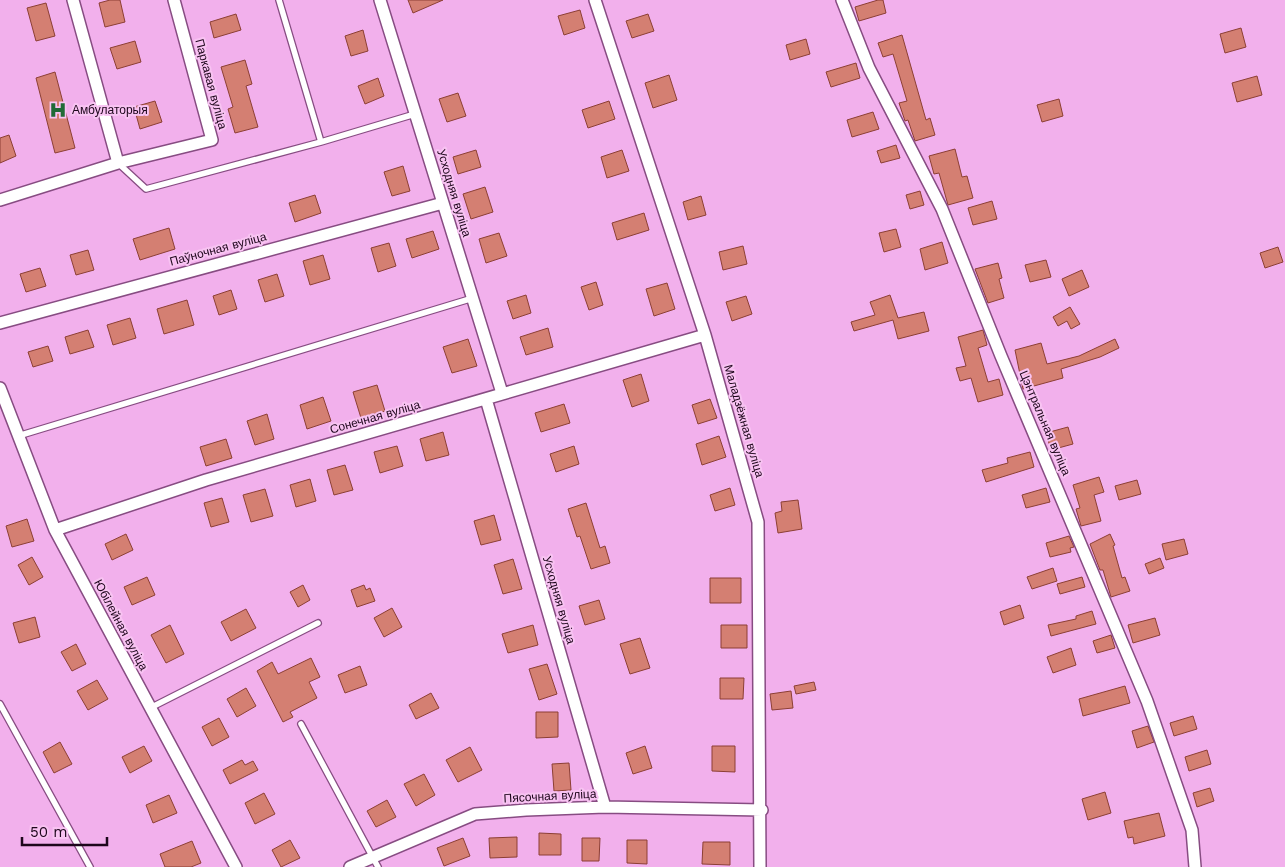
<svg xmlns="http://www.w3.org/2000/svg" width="1285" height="867" font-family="'Work Sans',sans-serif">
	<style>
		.building { fill: #d47f72; stroke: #8c3f34 }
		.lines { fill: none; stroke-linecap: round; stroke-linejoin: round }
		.lane-casing { stroke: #874c82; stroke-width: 8 }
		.street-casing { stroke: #874c82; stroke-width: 14 }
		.lane { stroke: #fff; stroke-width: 5.5 }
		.street { stroke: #fff; stroke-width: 11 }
		.labels { text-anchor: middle; stroke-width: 4; stroke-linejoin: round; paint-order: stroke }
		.street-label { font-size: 12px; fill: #1d061b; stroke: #f8c3f2 }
		.poi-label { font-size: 12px; fill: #1d061b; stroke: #f8c3f2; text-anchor: start }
	</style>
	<rect width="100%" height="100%" fill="#f2b0ec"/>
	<path class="building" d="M110,0H120L125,22L105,27L99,3Z
		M408,0H443L413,13Z
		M878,0H883L886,13L859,21L855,7Z
		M46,3L55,36L36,41L27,8Z
		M580,10L585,28L564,35L558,16Z
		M236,14L241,30L214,38L210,22Z
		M648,14L654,31L632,38L626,21Z
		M1241,28L1246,47L1225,53L1220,34Z
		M363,30L368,51L351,56L345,36Z
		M902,35L926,120L930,118L935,135L915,141L908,120L905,121L899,103L907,101L893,54L883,57L878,43Z
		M806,39L810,54L790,60L786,45Z
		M135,41L141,62L117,69L110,48Z
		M245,60L252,84L246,86L258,127L235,133L228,109L233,107L221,67Z
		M856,63L860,78L831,87L826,72Z
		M55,72L75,148L55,153L36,78Z
		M669,75L677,100L653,108L645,83Z
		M1257,76L1262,95L1237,102L1232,83Z
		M378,78L384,96L365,104L358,86Z
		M458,93L466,116L447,122L439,99Z
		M1059,99L1063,116L1042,122L1037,105Z
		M155,101L162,122L140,129L134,107Z
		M609,101L615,119L588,128L582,110Z
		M873,112L879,129L852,137L847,120Z
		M9,135L16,156L0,163V138Z
		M896,145L900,158L881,163L877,151Z
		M955,149L962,177L967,176L973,198L948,205L939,173L934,174L929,156Z
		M476,150L481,167L458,174L453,157Z
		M622,150L629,171L607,178L601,157Z
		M403,166L410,191L392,196L384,172Z
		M485,187L493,212L471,219L463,194Z
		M920,191L924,205L910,209L906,195Z
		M315,195L321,213L295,222L289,203Z
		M701,196L706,215L688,220L683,202Z
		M992,201L997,219L973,225L968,208Z
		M644,213L649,230L617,240L612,223Z
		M169,228L175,249L140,260L133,239Z
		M896,229L901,247L884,252L879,233Z
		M433,231L439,249L412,258L406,239Z
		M499,233L507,256L486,263L479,239Z
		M942,242L948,263L925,270L920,249Z
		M389,243L396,266L378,272L371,248Z
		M743,246L747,264L723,270L719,252Z
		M1278,247L1283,262L1265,268L1260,253Z
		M88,250L94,270L76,275L70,255Z
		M323,255L330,279L310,285L303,261Z
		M1046,260L1051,277L1030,282L1025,265Z
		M998,263L1002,278L999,279L1004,298L988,303L975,269Z
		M40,268L46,286L26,292L20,274Z
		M1082,270L1089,287L1069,296L1062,279Z
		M277,274L284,296L265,302L258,280Z
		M596,282L603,305L589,310L581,287Z
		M667,283L675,309L654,316L646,289Z
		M231,290L237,309L219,315L213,296Z
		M526,295L531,313L513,319L507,301Z
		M890,295L898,318L924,312L929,331L898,339L893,320L854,331L851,322L875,315L870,302Z
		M746,296L752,314L732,321L726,302Z
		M187,300L194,325L164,334L157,309Z
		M1070,307L1080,324L1071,329L1067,321L1058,326L1053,317Z
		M130,318L136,338L113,345L107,325Z
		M548,328L553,347L526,355L520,337Z
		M88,330L94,347L70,354L65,337Z
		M983,330L987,345L978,348L988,382L999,379L1003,395L978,402L971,378L960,381L956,368L966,366L958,337Z
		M468,339L477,366L452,373L443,347Z
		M1115,339L1119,348L1100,357L1061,369L1063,378L1023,389L1015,350L1041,343L1047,364L1079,356Z
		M48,346L53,361L33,367L28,352Z
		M641,374L649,401L632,407L623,380Z
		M377,385L385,411L361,418L353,392Z
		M323,397L331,421L307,429L300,405Z
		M710,399L717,418L698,424L692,405Z
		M564,404L570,423L541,432L535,413Z
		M267,414L274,439L255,445L247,421Z
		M1068,427L1073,444L1051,450L1046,433Z
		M443,432L449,455L426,461L420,439Z
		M719,436L726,457L702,465L696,444Z
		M226,439L232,458L206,466L200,447Z
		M397,446L403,466L380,473L374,452Z
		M574,446L579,464L556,472L550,454Z
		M1030,452L1034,467L986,482L982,470L1008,463L1007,458Z
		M345,465L353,490L334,495L327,470Z
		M1099,477L1104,492L1094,495L1101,521L1081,526L1076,509L1080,508L1073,485Z
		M310,479L316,501L296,507L290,485Z
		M1137,480L1141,494L1119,500L1115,486Z
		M730,488L735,505L715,511L710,495Z
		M1046,488L1050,502L1026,508L1022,495Z
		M265,489L273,516L251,522L243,495Z
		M222,498L229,522L211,527L204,503Z
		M798,500L802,529L778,533L775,513L782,511L781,502Z
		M586,503L600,548L605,546L610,563L591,569L580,536L577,537L568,509Z
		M494,515L501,540L481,545L474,521Z
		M27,519L34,541L12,547L6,526Z
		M126,534L133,550L112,560L105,544Z
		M1110,534L1115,545L1113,546L1122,578L1125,577L1130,591L1111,597L1103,570H1100L1090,544Z
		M1069,536L1074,547L1070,548L1071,552L1050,557L1046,543Z
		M1184,539L1188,554L1166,560L1162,544Z
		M32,557L43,577L29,585L18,565Z
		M1160,558L1164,568L1149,574L1145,564Z
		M513,559L522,589L503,594L494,565Z
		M1053,568L1057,581L1032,589L1027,577Z
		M147,577L155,595L132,605L124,587Z
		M1082,577L1085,587L1060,594L1057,584Z
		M710,578H741V603H710Z
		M303,585L310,600L298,607L290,592Z
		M364,585L366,590L370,588L375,601L357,607L351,590Z
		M599,600L605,619L585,625L579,606Z
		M1020,605L1024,618L1004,625L1000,612Z
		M392,608L402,627L384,637L374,618Z
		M246,609L256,628L231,641L221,622Z
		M1092,611L1096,624L1051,636L1048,625L1076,619V616Z
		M35,617L40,637L19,643L13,623Z
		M1155,618L1160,635L1133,643L1128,625Z
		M170,625L184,654L166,663L151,635Z
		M533,625L538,645L508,653L502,634Z
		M721,625H747V648H721Z
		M1111,635L1115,648L1097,653L1093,641Z
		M640,638L650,668L630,674L620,644Z
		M76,644L86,664L72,671L61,652Z
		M1071,648L1076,665L1053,673L1047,657Z
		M311,658L320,677L309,682L317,698L290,712L293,717L283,722L257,671L272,662L278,674Z
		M547,664L557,694L539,700L529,669Z
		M360,666L367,685L345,693L338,675Z
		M720,678H744L743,699H720Z
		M97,680L108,699L88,710L77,691Z
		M814,682L816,690L796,694L794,686Z
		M1125,686L1130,703L1083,716L1079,699Z
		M246,688L256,706L237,717L227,699Z
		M791,691L793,708L772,710L770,694Z
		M431,693L439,708L416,719L409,705Z
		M536,712H558V737L536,738Z
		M1193,716L1197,729L1174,736L1170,723Z
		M219,718L229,737L212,746L202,727Z
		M1148,726L1154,742L1137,748L1132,731Z
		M60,742L72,764L54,773L43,752Z
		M144,746L152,761L130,773L122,757Z
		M645,746L652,768L633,774L626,753Z
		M712,746H735V772L712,771Z
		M470,747L482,770L458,782L446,760Z
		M1207,750L1211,764L1189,771L1185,757Z
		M242,760L245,765L253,761L258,770L230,784L223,770Z
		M569,763L571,790L554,791L552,764Z
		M424,774L435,795L416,806L404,784Z
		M1210,788L1214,801L1197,807L1193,793Z
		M1105,792L1111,813L1088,820L1082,799Z
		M264,793L275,814L255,824L245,803Z
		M169,795L177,813L153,823L146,805Z
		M387,800L396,817L376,827L367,811Z
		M1159,813L1165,836L1134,844L1133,837L1128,838L1124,821Z
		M539,833L561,834V855H539Z
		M517,837V857L490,858L489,838Z
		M463,838L470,856L444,866L437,848Z
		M582,838H600L599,861H582Z
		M290,840L300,858L281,867L272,850Z
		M627,840H647V864L627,863Z
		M192,841L201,863L191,867H165L160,854Z
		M703,842H730V865L702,864Z"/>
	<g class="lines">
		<g class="lane-casing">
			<path id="lane" d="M279,0L321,142L415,114
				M119,164L146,189L321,142
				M18,436L473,298
				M0,704L90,867
				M150,708L318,623
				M301,724L378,867"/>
		</g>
		<g class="street-casing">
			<path id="street" d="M73,0L118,163
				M380,0L502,393
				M595,0L705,335L758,522L760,867
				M842,0L869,68L942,209L1001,356L1147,701L1192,830L1195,867
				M0,200L118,163L212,140L174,0
				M0,323L443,203
				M0,388L55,530L236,867
				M486,399L605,807
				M55,530L206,480L705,335
				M350,867L475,814L526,810L605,807L762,810"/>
		</g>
		<use href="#lane" class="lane"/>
		<use href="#street" class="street"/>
	</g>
	<defs>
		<g id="hospital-bare" transform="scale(1.35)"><path d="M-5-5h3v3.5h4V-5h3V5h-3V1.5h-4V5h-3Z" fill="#216a37" stroke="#f8c3f2" stroke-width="2.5" paint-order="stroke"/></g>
	</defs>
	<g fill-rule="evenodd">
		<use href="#hospital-bare" x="58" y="110"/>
	</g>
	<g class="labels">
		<g class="street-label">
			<text transform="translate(211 84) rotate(75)" y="4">Паркавая вуліца</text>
			<text transform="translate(454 193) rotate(73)" y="4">Усходняя вуліца</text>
			<text transform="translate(218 249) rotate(-15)" y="4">Паўночная вуліца</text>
			<text transform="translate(375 417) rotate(-16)" y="4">Сонечная вуліца</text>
			<text transform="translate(744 421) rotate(74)" y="4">Маладзёжная вуліца</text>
			<text transform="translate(1045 423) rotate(67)" y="4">Цэнтральная вуліца</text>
			<text transform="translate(559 600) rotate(74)" y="4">Усходняя вуліца</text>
			<text transform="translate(121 625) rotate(62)" y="4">Юбілейная вуліца</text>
			<text transform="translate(550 796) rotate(-3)" y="4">Пясочная вуліца</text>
		</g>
		<g class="poi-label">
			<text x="72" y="114">Амбулаторыя</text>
		</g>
	</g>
	<path d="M22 837v8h85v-8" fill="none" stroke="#1d061b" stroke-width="2.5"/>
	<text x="30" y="837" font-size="15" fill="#1d061b" stroke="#f8c3f2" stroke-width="4" paint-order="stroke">50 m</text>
</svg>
